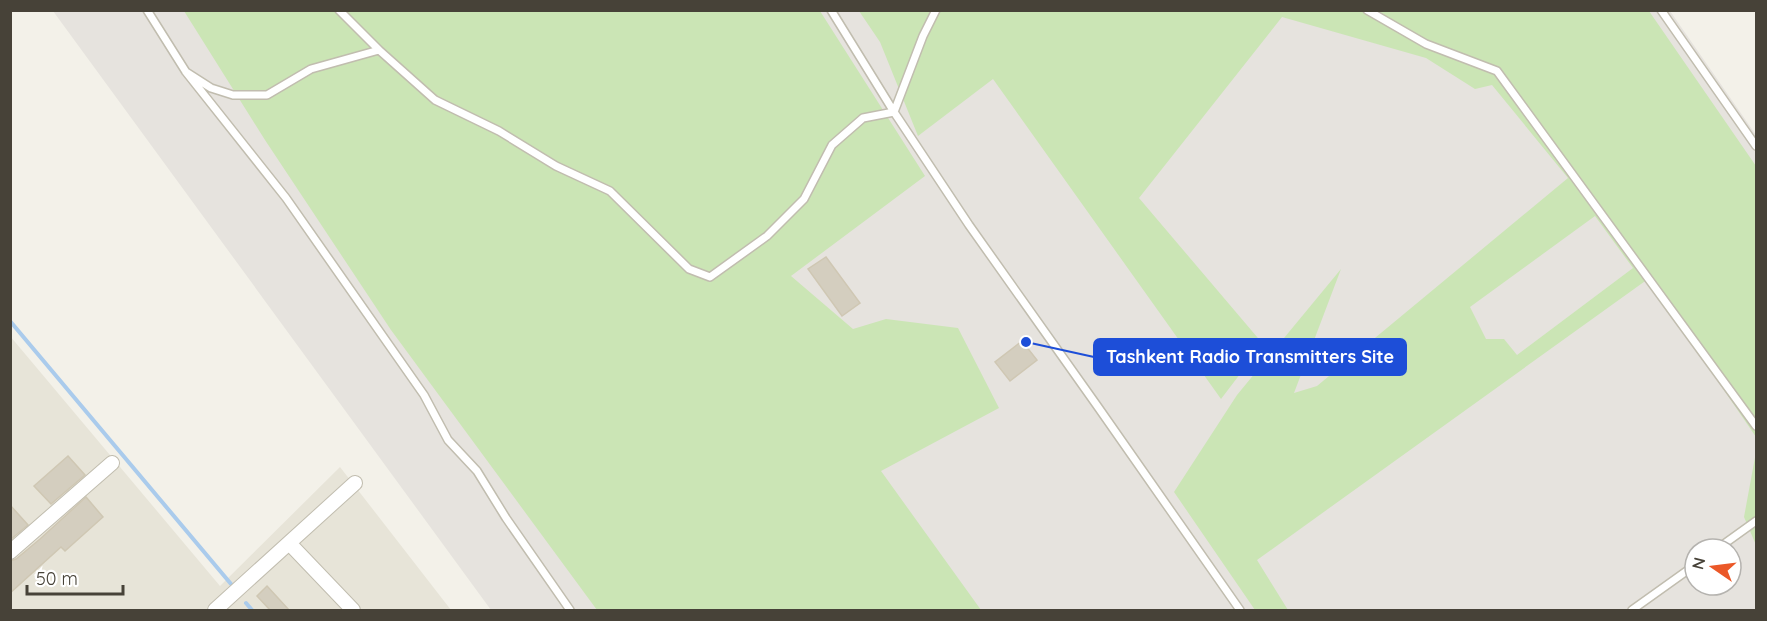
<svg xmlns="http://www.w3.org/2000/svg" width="1767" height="621" font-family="Quicksand,sans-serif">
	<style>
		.residential { fill: #e7e4d8 }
		.industrial { fill: #e6e3de; fill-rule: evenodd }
		.green { fill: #cbe5b5; fill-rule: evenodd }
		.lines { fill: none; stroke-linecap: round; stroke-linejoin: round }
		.stream { stroke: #aacbec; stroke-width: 4 }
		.building { fill: #d4cebf; stroke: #cfc7b3; stroke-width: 1.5 }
		.service-casing { stroke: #c1bdaf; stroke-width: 10 }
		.minor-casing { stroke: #c1bdaf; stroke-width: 16 }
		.service { stroke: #fff; stroke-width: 7 }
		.minor { stroke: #fff; stroke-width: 14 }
		.leader { fill: none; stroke: #1d4ed8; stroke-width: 2 }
		.callout-dot { fill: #1d4ed8; stroke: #fff; stroke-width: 2 }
		.callout { fill: #1d4ed8; stroke: #1d4ed8; stroke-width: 2 }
		.callout-label { font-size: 18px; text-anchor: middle; font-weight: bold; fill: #fff }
	</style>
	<rect width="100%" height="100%" fill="#f3f1e9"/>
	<path class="residential" d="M10,336L220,586L340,467L451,610H11Z"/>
	<path class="industrial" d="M53,11H1670L1756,135V610H491ZM1695,549H1731V585H1695Z"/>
	<path class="green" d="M184,11H820L925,176L791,276L853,329L886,319L958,328L999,408L881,471L981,610H597L391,330L265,140Z
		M859,11H1649L1756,166V437L1648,279L1257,560L1288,610H1255L1174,492L1237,395L1341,269L1294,393L1317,386L1568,178L1492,85L1475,89L1426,58L1282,17L1139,198L1263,344L1221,399L993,79L918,136L880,42ZM1595,216L1633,268L1517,355L1504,339H1486L1470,307Z
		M1756,452V545L1744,517Z"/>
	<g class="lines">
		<path class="stream" d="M10,321L231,584
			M246,603L252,610"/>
	</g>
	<path class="building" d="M826,257L860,303L842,316L808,269Z
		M1022,341L1037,360L1010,381L995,362Z
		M68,456L85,475L51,504L34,486Z
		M86,497L103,517L65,551L61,547L10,593V561L16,559L40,539Z
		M10,505L28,525L10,540Z
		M267,586L289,610H270L257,596Z"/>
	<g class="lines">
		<g class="service-casing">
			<path id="service" d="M147,10L186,72L286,198L424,395L448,440L477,471L506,518L570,610
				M339,10L379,50
				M831,10L894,112L969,225L1098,407L1240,610
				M1367,10L1426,44L1497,71L1756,426
				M1661,10L1756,146
				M186,72L211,88L233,95H267L311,69L379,50L435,100L499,131L556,166L610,191L689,269L710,277L767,236L804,199L832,145L863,118L894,112
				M894,112L923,36L936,10
				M1717,549L1756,521
				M1632,610L1695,565"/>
		</g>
		<g class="minor-casing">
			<path id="minor" d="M289,543L353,610
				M10,552L112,463
				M215,610L355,483"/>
		</g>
		<use href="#service" class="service"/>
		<use href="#minor" class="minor"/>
	</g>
	<path class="leader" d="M1026 342L1094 357"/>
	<circle class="callout-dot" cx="1026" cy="342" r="6"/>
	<rect class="callout" x="1094" y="339" width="312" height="36" rx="6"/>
	<g class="callout-label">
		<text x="1250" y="363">Tashkent Radio Transmitters Site</text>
	</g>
	<rect width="1767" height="621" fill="none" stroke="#474238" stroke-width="24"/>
	<g transform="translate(1713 567) rotate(284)"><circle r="28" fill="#ffffff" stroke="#b5b3af" stroke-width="1.5"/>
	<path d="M0-4.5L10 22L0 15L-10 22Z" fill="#eb5828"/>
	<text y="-9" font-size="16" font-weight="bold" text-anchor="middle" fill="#474238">N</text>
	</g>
	<path d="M27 585v9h96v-9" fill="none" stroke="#474238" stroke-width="3"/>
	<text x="36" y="585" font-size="18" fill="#474238" stroke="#ffffff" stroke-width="4.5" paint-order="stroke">50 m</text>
</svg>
